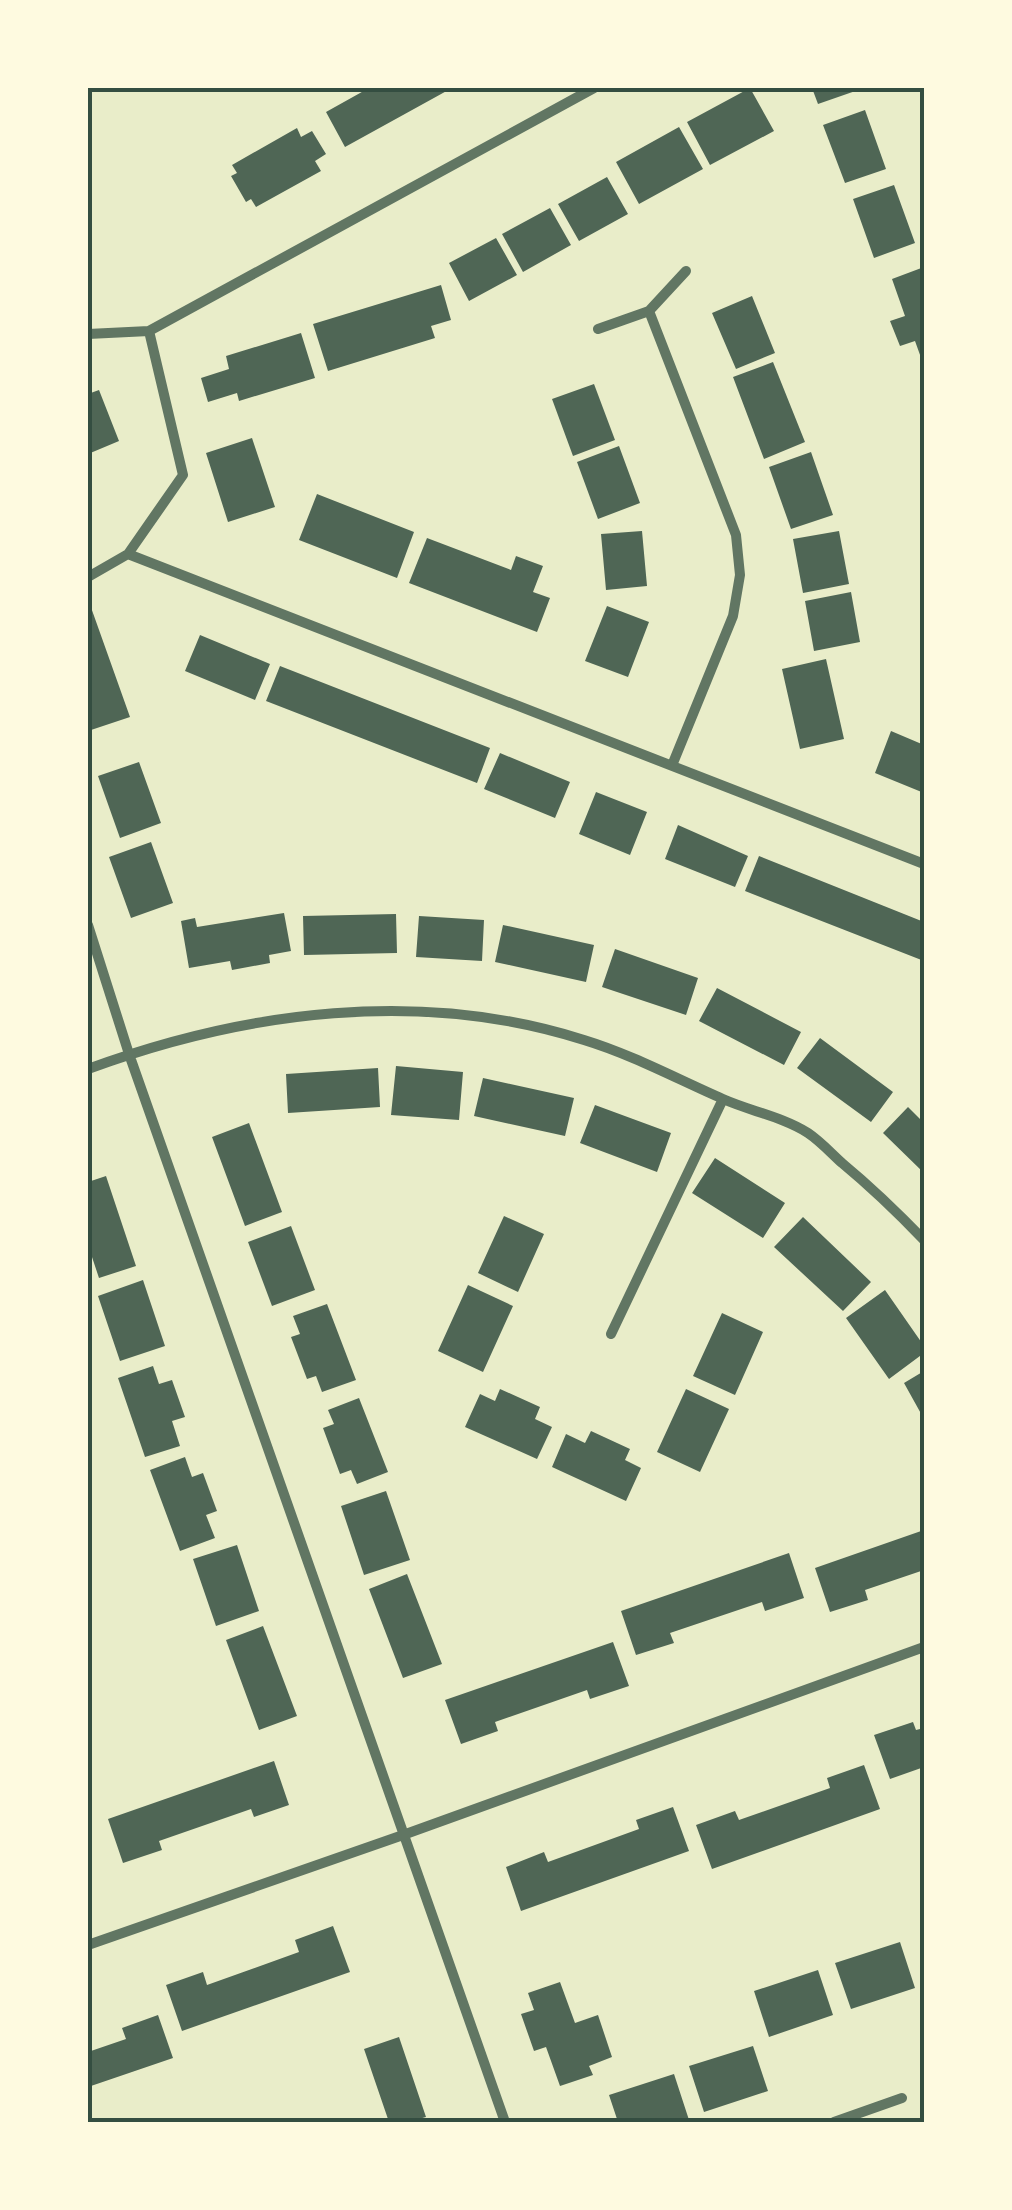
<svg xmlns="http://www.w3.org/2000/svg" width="1012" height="2210" font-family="Roboto,sans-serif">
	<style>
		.building { fill: #4f6655 }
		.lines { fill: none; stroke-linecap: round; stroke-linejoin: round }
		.minor { stroke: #617663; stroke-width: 10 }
		.neatline { fill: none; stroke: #344e41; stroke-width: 4 }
	</style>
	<rect width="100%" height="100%" fill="#e9edc9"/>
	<path class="building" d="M369,88H452L345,147L326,112Z
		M750,88L774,131L710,165L687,122Z
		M812,88H864L818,104Z
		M865,110L886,169L845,183L823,125Z
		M679,127L703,169L639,204L616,162Z
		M297,128L301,137L312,131L326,154L315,161L321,171L256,207L251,199L246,202L231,176L237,173L232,165Z
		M607,177L628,214L579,241L558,204Z
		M894,185L915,243L874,258L853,199Z
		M550,208L571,245L523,272L502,234Z
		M496,238L517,275L469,301L449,263Z
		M924,267V366L915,341L900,346L890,321L905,316L892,279Z
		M441,285L451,320L431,326L435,338L328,371L313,324Z
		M752,296L775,353L736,369L712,313Z
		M301,333L315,378L239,401L237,393L208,402L201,378L229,369L226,356Z
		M773,362L805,442L764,459L733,377Z
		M594,384L615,440L573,456L552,399Z
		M99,390L119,441L88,454V394Z
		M252,438L275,507L228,522L206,453Z
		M619,446L640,503L598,519L577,462Z
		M811,452L833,515L791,529L769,467Z
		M317,494L414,532L397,578L299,540Z
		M642,531L647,586L606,590L601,534Z
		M839,531L849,584L803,593L793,539Z
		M427,538L511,570L516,556L543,566L533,592L550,598L537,632L409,583Z
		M851,592L860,642L814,651L805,601Z
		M88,599L130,717L88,731Z
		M607,606L649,622L628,677L585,661Z
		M200,635L270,664L255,700L185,671Z
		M826,659L844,739L800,749L782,669Z
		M280,666L490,748L477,783L266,701Z
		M891,731L924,745V793L875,773Z
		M500,753L570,782L555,818L484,789Z
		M139,762L161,823L120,838L98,776Z
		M596,792L647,812L630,855L579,834Z
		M678,825L748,856L735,887L665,859Z
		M151,842L173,903L131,918L109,857Z
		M759,856L924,922V961L745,891Z
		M284,913L291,951L269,955L270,963L232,970L230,961L189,968L181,921L195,918L197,927Z
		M396,914L397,953L304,955L303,916Z
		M419,916L484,920L482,961L416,957Z
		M503,925L594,945L586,982L495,962Z
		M615,949L698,978L686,1015L602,987Z
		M717,988L801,1032L784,1065L699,1021Z
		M820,1038L893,1092L871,1122L797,1068Z
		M396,1066L463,1072L459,1120L391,1115Z
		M378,1068L380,1107L288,1113L286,1074Z
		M483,1078L574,1098L565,1136L474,1116Z
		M595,1105L671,1133L657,1172L580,1143Z
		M908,1107L924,1123V1173L883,1133Z
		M249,1123L282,1212L245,1226L212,1137Z
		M715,1158L785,1203L763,1238L692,1193Z
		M106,1176L136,1266L99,1278L88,1245V1182Z
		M504,1216L544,1234L518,1292L478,1273Z
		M803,1217L871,1282L843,1311L774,1247Z
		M291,1226L315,1290L272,1306L248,1242Z
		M143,1280L165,1346L120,1361L98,1296Z
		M468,1285L513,1306L483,1372L438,1351Z
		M885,1290L924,1346V1353L889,1379L846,1318Z
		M327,1304L356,1380L322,1392L316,1376L307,1379L291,1337L300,1334L293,1316Z
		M722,1313L763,1332L735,1395L693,1376Z
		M153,1366L159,1384L172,1380L185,1417L172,1421L180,1446L145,1457L118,1378Z
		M924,1371V1419L904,1383Z
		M500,1389L540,1407L535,1419L552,1427L537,1459L465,1427L480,1394L495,1401Z
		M686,1389L729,1409L700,1472L657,1452Z
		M359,1398L388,1472L357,1484L351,1470L340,1474L323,1428L334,1424L328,1410Z
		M591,1431L630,1449L625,1460L641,1468L626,1501L552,1467L566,1434L585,1443Z
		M185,1457L192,1477L203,1473L217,1511L206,1515L215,1538L180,1551L150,1470Z
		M386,1491L410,1560L364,1575L341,1506Z
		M924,1530V1570L865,1590L868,1600L830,1612L815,1568Z
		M237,1545L259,1611L216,1626L193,1559Z
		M789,1553L804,1598L765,1611L762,1602L670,1633L674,1643L636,1655L621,1611Z
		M407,1574L442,1664L403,1678L369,1589Z
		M263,1626L297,1716L259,1730L226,1640Z
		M613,1642L629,1686L590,1699L587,1690L495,1722L498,1731L461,1744L445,1700Z
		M913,1722L916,1730L924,1728V1767L890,1779L874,1735Z
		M274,1761L289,1805L254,1817L251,1809L159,1841L162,1850L123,1863L108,1819Z
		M864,1765L880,1809L712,1869L696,1825L735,1811L739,1820L830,1788L827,1778Z
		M673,1807L689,1851L521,1911L506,1867L544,1852L548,1862L639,1829L636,1820Z
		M333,1926L350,1972L182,2031L166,1985L203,1972L207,1985L299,1952L295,1940Z
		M900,1942L915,1988L851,2009L835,1963Z
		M818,1970L833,2015L769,2037L754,1991Z
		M560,1982L575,2023L598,2015L612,2057L589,2066L593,2075L560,2086L546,2047L534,2051L521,2014L534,2010L528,1993Z
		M158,2015L173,2058L88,2087V2052L126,2039L122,2028Z
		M399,2037L426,2117L408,2122H389L364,2049Z
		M753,2046L768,2091L704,2112L689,2066Z
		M674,2074L689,2120L680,2122H618L609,2095Z"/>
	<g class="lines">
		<path class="minor" d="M649,311L736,535L740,575L733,616L673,763
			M598,329L649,311L686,271
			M88,334L149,331L594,88
			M128,554L924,864
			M88,577L128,554L183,475L149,331
			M88,925L129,1054L505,2122
			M88,1069C245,1011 421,988 584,1040C633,1055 677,1079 723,1099C750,1111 783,1117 808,1133C820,1141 831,1153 842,1163C871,1187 898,1213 924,1240
			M611,1334L723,1099
			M88,1945L403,1835L924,1647
			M834,2122L902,2098"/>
	</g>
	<rect width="1012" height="2210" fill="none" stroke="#fefae0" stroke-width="180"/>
	<rect x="90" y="90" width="832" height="2030" class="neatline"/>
</svg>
